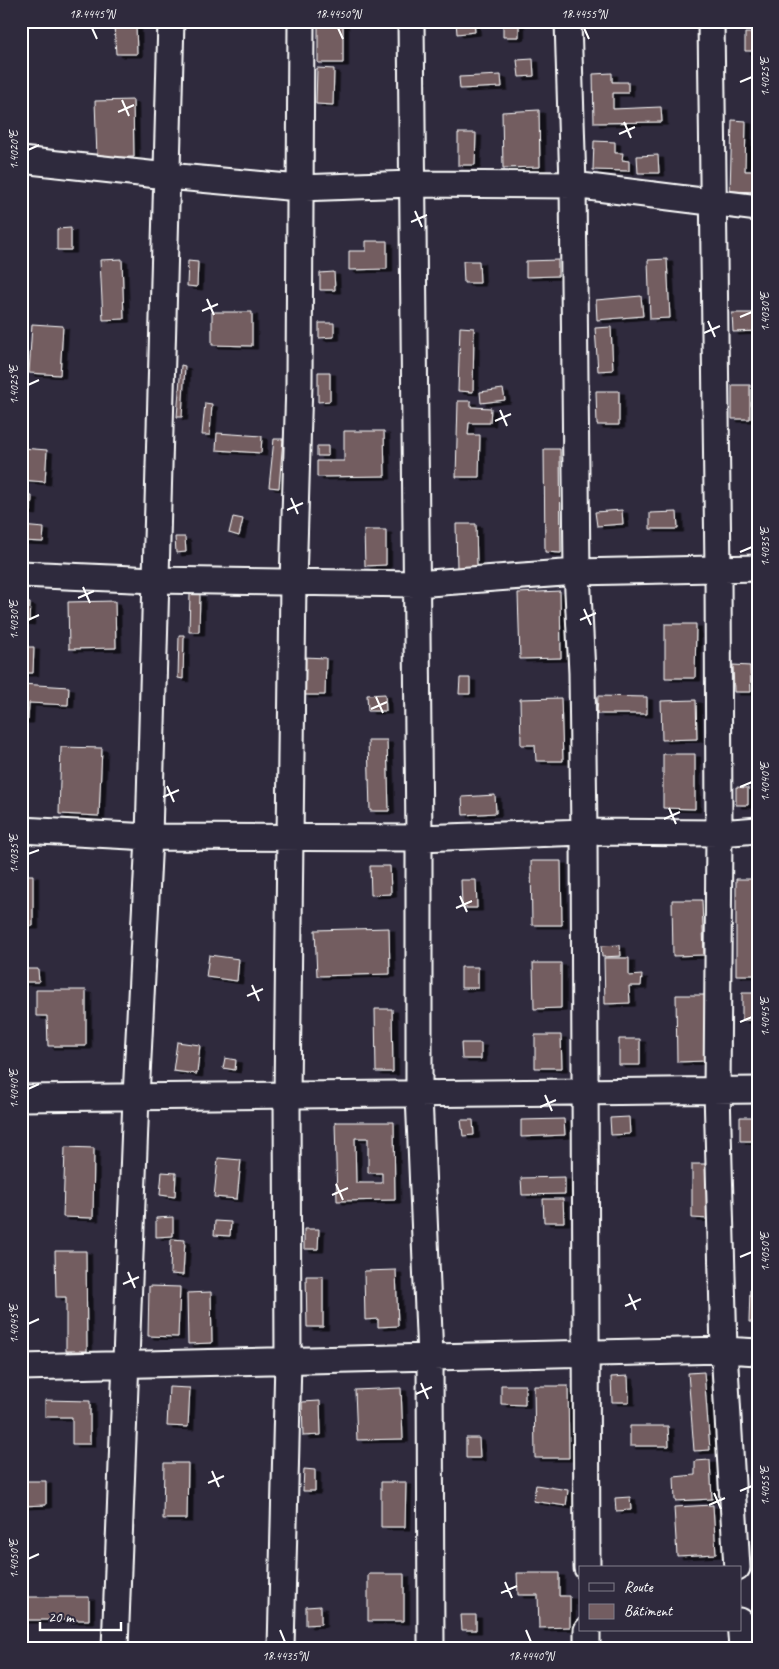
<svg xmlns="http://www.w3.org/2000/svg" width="779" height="1669" font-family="Caveat,sans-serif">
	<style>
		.building { fill: #735d61; stroke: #fff; fill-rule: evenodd; filter: url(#shadow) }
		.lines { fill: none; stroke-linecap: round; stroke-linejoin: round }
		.minor-casing { stroke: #fff; stroke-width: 29 }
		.minor { stroke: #2f2a3d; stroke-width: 25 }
		.ticks { fill: none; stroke: #fff; stroke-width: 2 }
		.neatline { fill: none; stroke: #fff; stroke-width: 2 }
		.ticks-label { font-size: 12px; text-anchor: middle; fill: #fff }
	</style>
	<defs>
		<filter id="shadow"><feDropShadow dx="5.5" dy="3" stdDeviation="0" flood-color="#0009"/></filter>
	</defs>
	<rect width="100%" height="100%" fill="#2f2a3d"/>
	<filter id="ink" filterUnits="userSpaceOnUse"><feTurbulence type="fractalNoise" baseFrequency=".02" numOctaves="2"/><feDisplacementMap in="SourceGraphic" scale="10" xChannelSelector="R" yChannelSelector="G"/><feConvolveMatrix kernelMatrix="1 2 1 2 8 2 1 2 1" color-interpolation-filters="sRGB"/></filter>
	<g filter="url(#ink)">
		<path class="building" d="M318,21H343V63H318Z
			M456,21H474L475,32L457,34Z
			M503,21H519V37H503Z
			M136,25L137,54H116L114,26Z
			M745,33H758V51H745Z
			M533,59L534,76L519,77L517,60Z
			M317,68L334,69L333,105L316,104Z
			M612,73V82H628V93H613V109L661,107L662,122L594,123L593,74Z
			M501,75L502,87L460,89L459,77Z
			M133,100L134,157L97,158L95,101Z
			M539,110L540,167L503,168L502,112Z
			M732,120L746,121L745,171H758V192L730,191Z
			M458,133H476L475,165H458Z
			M594,141L615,142V153H623L622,160L629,161V171L593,170Z
			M658,155L659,173H638L637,156Z
			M71,228V250H57V229Z
			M366,241H387V269L349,270V251H366Z
			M122,259L124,319L103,320L100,260Z
			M667,259L670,318L650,319L648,260Z
			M558,260V276L526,277V261Z
			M188,261L198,262L197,287L187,286Z
			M463,261H479L480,283H464Z
			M334,272L335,290H320V273Z
			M641,296L643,316L597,320L596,300Z
			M212,312H252V346L212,345Z
			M732,313H758V331L733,332Z
			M319,323H334V337L319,338Z
			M32,324L63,326L60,375L29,373Z
			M460,327L474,328L473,392L458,391Z
			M611,327L613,370L598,371L595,328Z
			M181,365L185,366L182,417H177Z
			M318,372H330V401L318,402Z
			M732,385H750V419H732Z
			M503,389L505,400L481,403L480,392Z
			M596,391H619V425H597Z
			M458,401H471V407L491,408L490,423H469L468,435H480L479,477H456Z
			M205,403L212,404L210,435H202Z
			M344,431H384L385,476L317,477V461H344Z
			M217,433L262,436L261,453L216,450Z
			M274,439H283L279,488L269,487Z
			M317,446H328V456H317Z
			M22,448L47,450L45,482L21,480Z
			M544,449H560L561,553L545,552Z
			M21,495L32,496L31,512L21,511Z
			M622,510L623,524L597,526L595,512Z
			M677,512L678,529H650V513Z
			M233,517L243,519L239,536L229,533Z
			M456,524H476L477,567L457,568Z
			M21,526L44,528L43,542L21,541Z
			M364,530H386V565L365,566Z
			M175,537H185L186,552L176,553Z
			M560,591L561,658L520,659L518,593Z
			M190,594H200L199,632H189Z
			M115,601L116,648L69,649L68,602Z
			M21,602L30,603L29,622L21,621Z
			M665,624H696L695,678H665Z
			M179,635H184L183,679L178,678Z
			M21,647H34L33,673H21Z
			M304,657L326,658L325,695H303Z
			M733,665L750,666L751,692H734Z
			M460,678H470V694H459Z
			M21,684L69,687L68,705L29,703L28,720H21Z
			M385,694L386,711H368L367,695Z
			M598,696L647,697V714H597Z
			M561,698L563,761H536L535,745H521L520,699Z
			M696,700L697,739L662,740L661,701Z
			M368,740H387L389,811H370Z
			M61,747L102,748L99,816L59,814Z
			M663,754H695V809L663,808Z
			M736,787L748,788V805H736Z
			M495,795L496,813L463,815L462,797Z
			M531,861H561L562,925H532Z
			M370,866H390L391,894L371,895Z
			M21,875H33V926H21Z
			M736,879H756V893H758V909H756V929H758L757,975H736Z
			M461,880H476L477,908H462Z
			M672,900H702L704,955L673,956Z
			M389,928L390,974L317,976L315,930Z
			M620,945L621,956L602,957L601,946Z
			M21,948L22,969H38L39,982H21Z
			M209,955L239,959L237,981L206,977Z
			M604,958H629V976L642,975L641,986H629L630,1003L605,1004Z
			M533,963H561V1008L534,1009Z
			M461,967H478V988H461Z
			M36,990H86V1046H48L47,1016H36Z
			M742,993H756V1020H742Z
			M676,995H706L707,1061L677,1062Z
			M375,1009H392L393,1072H376Z
			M535,1035H561L562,1068H535Z
			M619,1039H640V1065H619Z
			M177,1042L200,1045L197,1074L173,1071Z
			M461,1043H481V1059H462Z
			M225,1058L236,1060L235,1070L223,1068Z
			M629,1117L630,1134L611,1135L610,1118Z
			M740,1117H757L758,1141H740Z
			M564,1119L565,1135L521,1137V1120Z
			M461,1120H473L474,1135L463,1136Z
			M335,1122H394L395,1200L337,1201ZM355,1138H368V1173H382V1183H356Z
			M65,1147L94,1148L93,1218L63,1217Z
			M218,1158L241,1160L237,1199L214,1197Z
			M692,1164H711L710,1219L692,1218Z
			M162,1172L176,1173L175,1197L160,1195Z
			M565,1177V1194L522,1195L521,1178Z
			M543,1199H563L564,1222H544Z
			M173,1217V1236L156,1237V1218Z
			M215,1221L231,1222L230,1236L214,1235Z
			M304,1229H319L318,1249H304Z
			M171,1239L185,1240L183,1275L170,1274Z
			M55,1251H86L87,1351H66V1297H56Z
			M396,1270L398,1326L378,1327V1319L365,1320L364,1271Z
			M306,1276H323V1327H307Z
			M149,1286L180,1287L178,1337L148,1336Z
			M750,1290L758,1291V1322H749Z
			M211,1292L212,1343L188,1344L187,1293Z
			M704,1372L710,1450L694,1451L688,1373Z
			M628,1376L629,1402H612L611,1377Z
			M501,1385H525V1405L501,1404Z
			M534,1386H568L569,1458H535Z
			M169,1387L190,1388L188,1427L167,1426Z
			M401,1388L403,1439L357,1440L355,1390Z
			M45,1400L90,1401V1444H72V1417H45Z
			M320,1401L321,1435L303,1436L302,1402Z
			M630,1426H668L669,1446H630Z
			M466,1438H479L480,1458H466Z
			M710,1460L712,1499L675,1501L674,1477L695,1475V1461Z
			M164,1463H188L187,1519H163Z
			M304,1469L315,1470V1491H303Z
			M21,1481H46V1505L21,1506Z
			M381,1482H406L405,1527H381Z
			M536,1485L568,1490L566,1506L533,1501Z
			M630,1497L631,1510L616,1511L615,1498Z
			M713,1505L716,1554L677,1556L674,1507Z
			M517,1573H559V1596H570V1627L539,1628L538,1595H518Z
			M368,1574H404V1621H368Z
			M21,1597H89V1620H21Z
			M321,1606V1624L306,1625V1607Z
			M461,1615H476V1630H462Z"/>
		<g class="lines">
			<g class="minor-casing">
				<path id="minor" d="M411,21L419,838V1095L430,1357L431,1648
					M568,21L573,185L577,572L582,673L584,832L587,1568
					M711,21L718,569L719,833L717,1091L724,1350L737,1568
					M21,160L167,176L299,188L412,184L573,185L758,208
					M21,574L155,580L416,584L577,572L758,568
					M21,830L149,837L419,838L584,832L719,833L758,830
					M21,1098L758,1090
					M21,1367L724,1350L758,1352
					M740,1621L742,1648
					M115,1648L136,1097L149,837L171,21
					M281,1648L288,1360L287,1096L293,582L299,383L301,21
					M587,1648V1630"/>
			</g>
			<use href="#minor" class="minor"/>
		</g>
	</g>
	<path class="ticks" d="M92,28L97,39M338,28L343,39M584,28L589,39M740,82L752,77M122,100L129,116M118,112L134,105M624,122L631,138M619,134L635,127M28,150L39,145M415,211L422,227M411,222L427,215M207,299L214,315M202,311L218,304M740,317L752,312M708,321L715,337M704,333L720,326M28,385L39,380M500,410L507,426M495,421L511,414M291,498L298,514M287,510L303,503M740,552L752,547M83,587L90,603M78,598L94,591M584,609L591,625M28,620L39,615M580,620L596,613M376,697L383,713M371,709L387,702M167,786L174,802M740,787L752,782M163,797L179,790M669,808L676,824M664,819L680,812M28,854L39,850M460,896L467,912M456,908L472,901M252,985L259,1001M247,996L263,989M740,1022L752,1017M28,1089L39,1084M545,1095L552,1111M540,1107L556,1100M336,1184L343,1200M332,1195L348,1188M740,1257L752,1252M128,1272L135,1288M123,1284L139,1277M629,1294L636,1310M625,1306L641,1299M28,1324L39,1319M421,1383L428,1399M416,1394L432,1387M212,1471L219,1487M208,1483L224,1476M740,1491L752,1486M714,1493L721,1509M709,1505L725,1498M28,1559L39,1554M505,1582L512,1598M501,1593L517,1586M280,1630L285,1642M526,1630L531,1642"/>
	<rect width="779" height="1669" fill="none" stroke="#2f2a3d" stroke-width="55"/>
	<rect x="579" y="1566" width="162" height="65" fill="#2f2a3d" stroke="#827f8b"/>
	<rect x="589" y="1583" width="25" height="8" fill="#2f2a3d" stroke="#827f8b"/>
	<text x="624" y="1592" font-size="15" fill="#ffffff">Route</text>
	<rect x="589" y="1604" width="25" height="15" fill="#735d61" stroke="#827f8b"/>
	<text x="624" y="1616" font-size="15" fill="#ffffff">Bâtiment</text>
	<path d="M40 1622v8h81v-8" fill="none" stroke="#ffffff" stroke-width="2.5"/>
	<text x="48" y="1622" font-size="15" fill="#ffffff" stroke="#2f2a3d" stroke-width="4" paint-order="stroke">20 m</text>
	<rect x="28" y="28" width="724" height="1614" class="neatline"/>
	<g class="ticks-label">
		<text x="92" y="18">18.4445°N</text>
		<text x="338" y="18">18.4450°N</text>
		<text x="584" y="18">18.4455°N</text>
		<text transform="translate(765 77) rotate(-90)" y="4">1.4025°E</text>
		<text transform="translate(14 150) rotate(-90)" y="4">1.4020°E</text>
		<text transform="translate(765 312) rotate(-90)" y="4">1.4030°E</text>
		<text transform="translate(14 385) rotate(-90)" y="4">1.4025°E</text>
		<text transform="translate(765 547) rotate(-90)" y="4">1.4035°E</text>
		<text transform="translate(14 620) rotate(-90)" y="4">1.4030°E</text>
		<text transform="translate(765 782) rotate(-90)" y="4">1.4040°E</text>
		<text transform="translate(14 854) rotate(-90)" y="4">1.4035°E</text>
		<text transform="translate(765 1017) rotate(-90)" y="4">1.4045°E</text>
		<text transform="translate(14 1089) rotate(-90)" y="4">1.4040°E</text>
		<text transform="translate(765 1252) rotate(-90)" y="4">1.4050°E</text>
		<text transform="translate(14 1324) rotate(-90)" y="4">1.4045°E</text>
		<text transform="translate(765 1486) rotate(-90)" y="4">1.4055°E</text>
		<text transform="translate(14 1559) rotate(-90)" y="4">1.4050°E</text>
		<text x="285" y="1660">18.4435°N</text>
		<text x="531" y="1660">18.4440°N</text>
	</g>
</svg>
